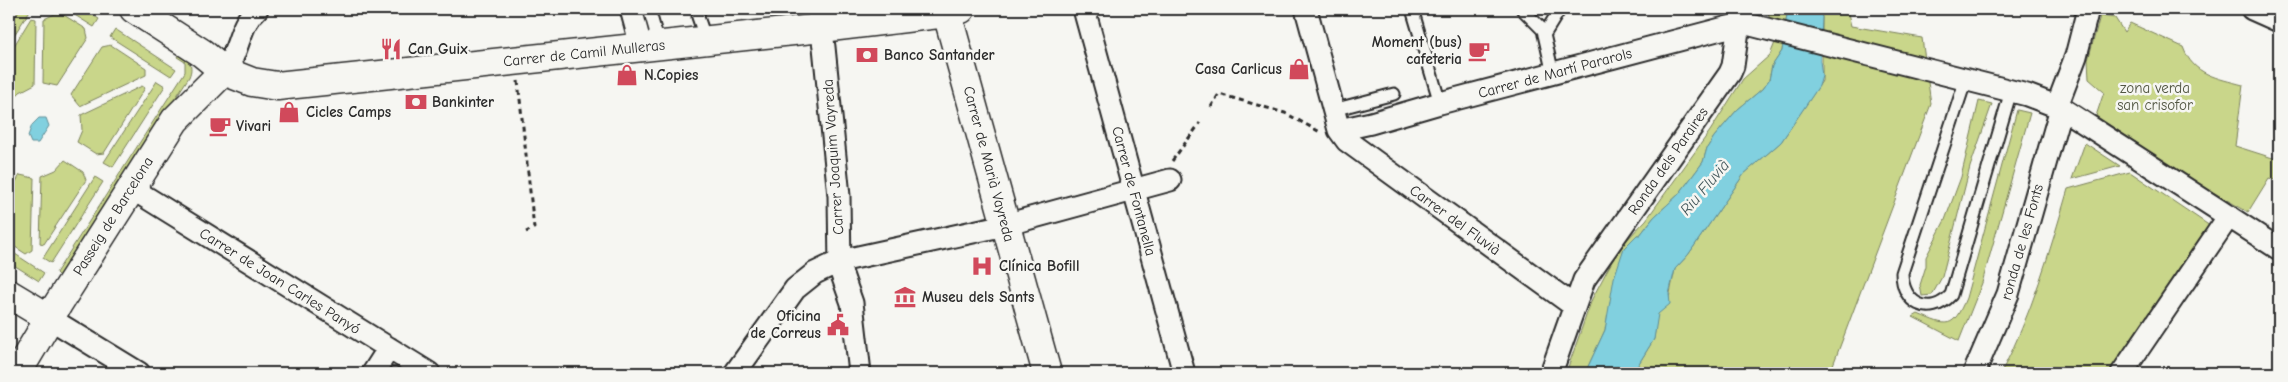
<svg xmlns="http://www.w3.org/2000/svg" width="2288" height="382" font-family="'Comic Neue',sans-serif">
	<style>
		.green { fill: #c9d68a; stroke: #7a805a }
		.water { fill: #81d0df; stroke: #5f8e97 }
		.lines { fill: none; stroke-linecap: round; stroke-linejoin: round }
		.lane-casing { stroke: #2b2b2b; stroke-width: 15 }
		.street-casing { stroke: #2b2b2b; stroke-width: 25 }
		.secondary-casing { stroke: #2b2b2b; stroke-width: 31 }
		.path { stroke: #2b2b2b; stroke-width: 3; stroke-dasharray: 5 4; stroke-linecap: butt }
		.lane { stroke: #f6f6f2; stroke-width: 11 }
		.street { stroke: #f6f6f2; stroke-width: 21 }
		.secondary { stroke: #f6f6f2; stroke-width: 28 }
		.labels { text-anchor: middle; stroke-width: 5; stroke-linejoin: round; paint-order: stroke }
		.poi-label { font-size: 15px; font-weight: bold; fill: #2b2b2b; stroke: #f6f6f2; text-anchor: start }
		.street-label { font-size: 15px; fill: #2b2b2b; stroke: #f6f6f2 }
		.park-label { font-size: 15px; fill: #525643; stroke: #f6f6f2 }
		.water-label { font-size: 16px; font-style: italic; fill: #405458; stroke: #f6f6f2 }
	</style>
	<rect width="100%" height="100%" fill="#f6f6f2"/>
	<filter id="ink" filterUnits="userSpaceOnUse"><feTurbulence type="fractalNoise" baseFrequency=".02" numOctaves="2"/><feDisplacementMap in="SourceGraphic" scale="10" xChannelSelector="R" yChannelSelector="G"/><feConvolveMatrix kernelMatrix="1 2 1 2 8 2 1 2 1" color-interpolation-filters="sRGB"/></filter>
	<g filter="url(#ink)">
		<path class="green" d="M20,9H31L9,43V26Z
			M65,9H83L99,19L94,27Z
			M1767,9H1785L1787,14L1782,51L1772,66L1769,80L1762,89L1737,110L1714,137L1707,148L1703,162L1679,194L1654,217L1640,235H1637L1624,248L1605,330L1585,373H1566L1592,299L1619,248L1646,220L1710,131L1743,79L1770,55L1776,40Z
			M1818,9H1847L1851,26L1922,38L1931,104L1830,373H1633L1654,339L1657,314L1669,298L1675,269L1688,255L1744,174L1781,142L1822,81V17Z
			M59,12L86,29L88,38L57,86L43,83L44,19Z
			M2100,16L2115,18L2124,32L2130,23L2183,47C2193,75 2217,78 2243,85L2235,146L2279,160V181L2269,178L2248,212L2200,185L2096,116L2104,92L2089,79L2088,60Z
			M31,18L36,19L35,84L20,92L10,103L9,54Z
			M115,29L176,69L171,76L110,37Z
			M111,45L146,68V75L80,106L71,95L102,47Z
			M180,52C189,60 194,65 189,77L60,277L56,273L185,72V62L177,57Z
			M157,81L165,86L113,167L104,162Z
			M142,86L145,88L104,153L96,154L77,142L82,130L81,115Z
			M1979,101L1992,104L1970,167L1942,277L1932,295L1922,296L1920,285L1926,266V257L1945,220L1961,177Z
			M2017,110L2030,113L1982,283L1959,341L1913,317L1918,314C1948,327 1953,329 1966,298Z
			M2085,143L2120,166L2072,179Z
			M65,160L83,172L86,180L44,244L40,243L42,176L56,170Z
			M2130,172L2210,226L2110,373H2001C2031,316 2050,251 2068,189Z
			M20,175L34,178L32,250L26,254L9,243V193Z
			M95,177L103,182L51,263L43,258Z
			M9,250L44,273L39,281L9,262Z"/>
		<path class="water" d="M1785,9H1818L1822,17L1820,61L1822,76L1819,86L1781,142L1744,174L1688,255L1675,269L1669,294L1670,304L1658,314L1654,339L1633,373H1585L1605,330L1614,278L1624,248L1637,235H1640L1654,217L1679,194L1703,162L1707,148L1714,137L1737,110L1762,89L1769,80L1772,66L1782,51L1787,14Z
			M39,118H46L49,126L38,143H31L28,136L32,125Z"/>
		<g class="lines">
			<g class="lane-casing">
				<path id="lane" d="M649,9L659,44
					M699,9L698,17L706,40
					M1412,9L1440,103
					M1522,9L1543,30L1553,74
					M1544,35L1560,9
					M1966,79L1902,273C1902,303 1929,318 1951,295L2011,91
					M1333,110L1394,94"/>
			</g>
			<g class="street-casing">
				<path id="street" d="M631,9L641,46
					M818,9L824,47L839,196L840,269L852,303L860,373
					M1084,9L1184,373
					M1306,9L1339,130L1347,141L1574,306
					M2252,9L2279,21
					M224,71C240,52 238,25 257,9
					M2057,106L2076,56L2088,9
					M1339,130L1371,123L1440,103L1740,24L1751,25L2027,95L2061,108L2279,249
					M131,188L429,373
					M49,318L139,373
					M373,373L389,348
					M735,373L795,289L815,273L840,261L1005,225L1170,180
					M1551,373L1584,280L1730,73L1733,66L1741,9
					M1974,373L2008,294L2061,108
					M2122,373L2229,216"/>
			</g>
			<g class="secondary-casing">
				<path id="secondary" d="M134,9L202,53L224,71L252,82L277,86L822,28L947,13L961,9
					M947,13L1047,373
					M9,294L49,318
					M17,373L58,304L175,120L224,71"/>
			</g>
			<path class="path" d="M518,81L534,228L526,232
				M1211,107L1219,94L1285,113L1320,132
				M1172,161L1200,123"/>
			<use href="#lane" class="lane"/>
			<use href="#street" class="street"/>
			<use href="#secondary" class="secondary"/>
		</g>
	</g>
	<defs>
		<g id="restaurant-bare" transform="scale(1.725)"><path d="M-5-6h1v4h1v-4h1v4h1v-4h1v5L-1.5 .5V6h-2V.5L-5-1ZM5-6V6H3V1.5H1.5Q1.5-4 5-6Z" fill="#d1495b" stroke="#f6f6f2" stroke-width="2.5" paint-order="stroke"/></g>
		<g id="cafe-bare" transform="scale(1.725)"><path d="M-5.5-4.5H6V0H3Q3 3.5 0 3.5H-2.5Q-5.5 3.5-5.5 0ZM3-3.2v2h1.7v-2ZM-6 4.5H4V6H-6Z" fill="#d1495b" stroke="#f6f6f2" stroke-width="2.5" paint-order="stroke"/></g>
		<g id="bank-bare" transform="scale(1.725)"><path d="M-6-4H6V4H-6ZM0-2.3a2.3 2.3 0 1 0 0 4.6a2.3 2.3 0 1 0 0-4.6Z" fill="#d1495b" stroke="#f6f6f2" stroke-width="2.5" paint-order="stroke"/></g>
		<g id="shop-bare" transform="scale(1.725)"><path d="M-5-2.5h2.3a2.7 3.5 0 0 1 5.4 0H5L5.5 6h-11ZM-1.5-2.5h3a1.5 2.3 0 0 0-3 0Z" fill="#d1495b" stroke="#f6f6f2" stroke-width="2.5" paint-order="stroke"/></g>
		<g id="hospital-bare" transform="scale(1.725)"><path d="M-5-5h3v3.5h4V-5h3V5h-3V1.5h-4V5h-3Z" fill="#d1495b" stroke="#f6f6f2" stroke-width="2.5" paint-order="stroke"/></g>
		<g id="museum-bare" transform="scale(1.725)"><path d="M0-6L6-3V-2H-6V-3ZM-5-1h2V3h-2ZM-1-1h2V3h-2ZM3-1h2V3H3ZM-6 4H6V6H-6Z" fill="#d1495b" stroke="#f6f6f2" stroke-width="2.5" paint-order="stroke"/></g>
		<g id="civic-bare" transform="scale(1.725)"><path d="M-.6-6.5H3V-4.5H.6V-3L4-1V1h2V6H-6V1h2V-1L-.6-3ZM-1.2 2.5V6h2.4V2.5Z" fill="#d1495b" stroke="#f6f6f2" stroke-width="2.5" paint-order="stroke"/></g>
	</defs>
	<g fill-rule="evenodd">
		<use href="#restaurant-bare" x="391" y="49"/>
		<use href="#cafe-bare" x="1479" y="51"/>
		<use href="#bank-bare" x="867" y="55"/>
		<use href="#shop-bare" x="1299" y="69"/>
		<use href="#shop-bare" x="627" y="75"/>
		<use href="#bank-bare" x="416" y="102"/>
		<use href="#shop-bare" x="289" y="112"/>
		<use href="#cafe-bare" x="220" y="126"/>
		<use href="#hospital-bare" x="982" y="266"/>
		<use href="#museum-bare" x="905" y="297"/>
		<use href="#civic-bare" x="838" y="325"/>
	</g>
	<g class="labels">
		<g class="poi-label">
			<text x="1462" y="47" text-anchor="end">Moment (bus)<tspan x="1462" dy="17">cafeteria</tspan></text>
			<text x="408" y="54">Can Guix</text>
			<text x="884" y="60">Banco Santander</text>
			<text x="1282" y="74" text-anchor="end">Casa Carlicus</text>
			<text x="644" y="80">N.Copies</text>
			<text x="432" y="107">Bankinter</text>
			<text x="306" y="117">Cicles Camps</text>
			<text x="236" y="131">Vivari</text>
			<text x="999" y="271">Clínica Bofill</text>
			<text x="922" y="302">Museu dels Sants</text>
			<text x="821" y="321" text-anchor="end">Oficina<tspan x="821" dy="17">de Correus</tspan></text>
		</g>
		<g class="street-label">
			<text transform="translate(584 53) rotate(-6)" y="5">Carrer de Camil Mulleras</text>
			<text transform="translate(1555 73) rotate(-15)" y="5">Carrer de Martí Pararols</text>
			<text transform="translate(833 157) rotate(-94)" y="5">Carrer Joaquim Vayreda</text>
			<text transform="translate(1668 161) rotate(-55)" y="5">Ronda dels Paraires</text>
			<text transform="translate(989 164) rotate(75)" y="5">Carrer de Marià Vayreda</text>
			<text transform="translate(1134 191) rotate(75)" y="5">Carrer de Fontanella</text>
			<text transform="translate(113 216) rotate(-58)" y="5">Passeig de Barcelona</text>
			<text transform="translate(1455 220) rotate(36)" y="5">Carrer del Fluvià</text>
			<text transform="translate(2022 242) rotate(-74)" y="5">ronda de les Fonts</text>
			<text transform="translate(280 281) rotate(32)" y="5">Carrer de Joan Carles Panyó</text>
		</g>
		<g class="park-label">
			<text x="2155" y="93">zona verda<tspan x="2155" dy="17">san crisofor</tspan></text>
		</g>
		<g class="water-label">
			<text transform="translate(1704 187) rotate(-50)" y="6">Riu Fluvià</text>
		</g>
	</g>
	<rect width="2288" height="382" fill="none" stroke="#f6f6f2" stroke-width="30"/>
	<rect x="15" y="15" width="2258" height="352" fill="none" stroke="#2b2b2b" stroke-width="2" filter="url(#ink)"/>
</svg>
